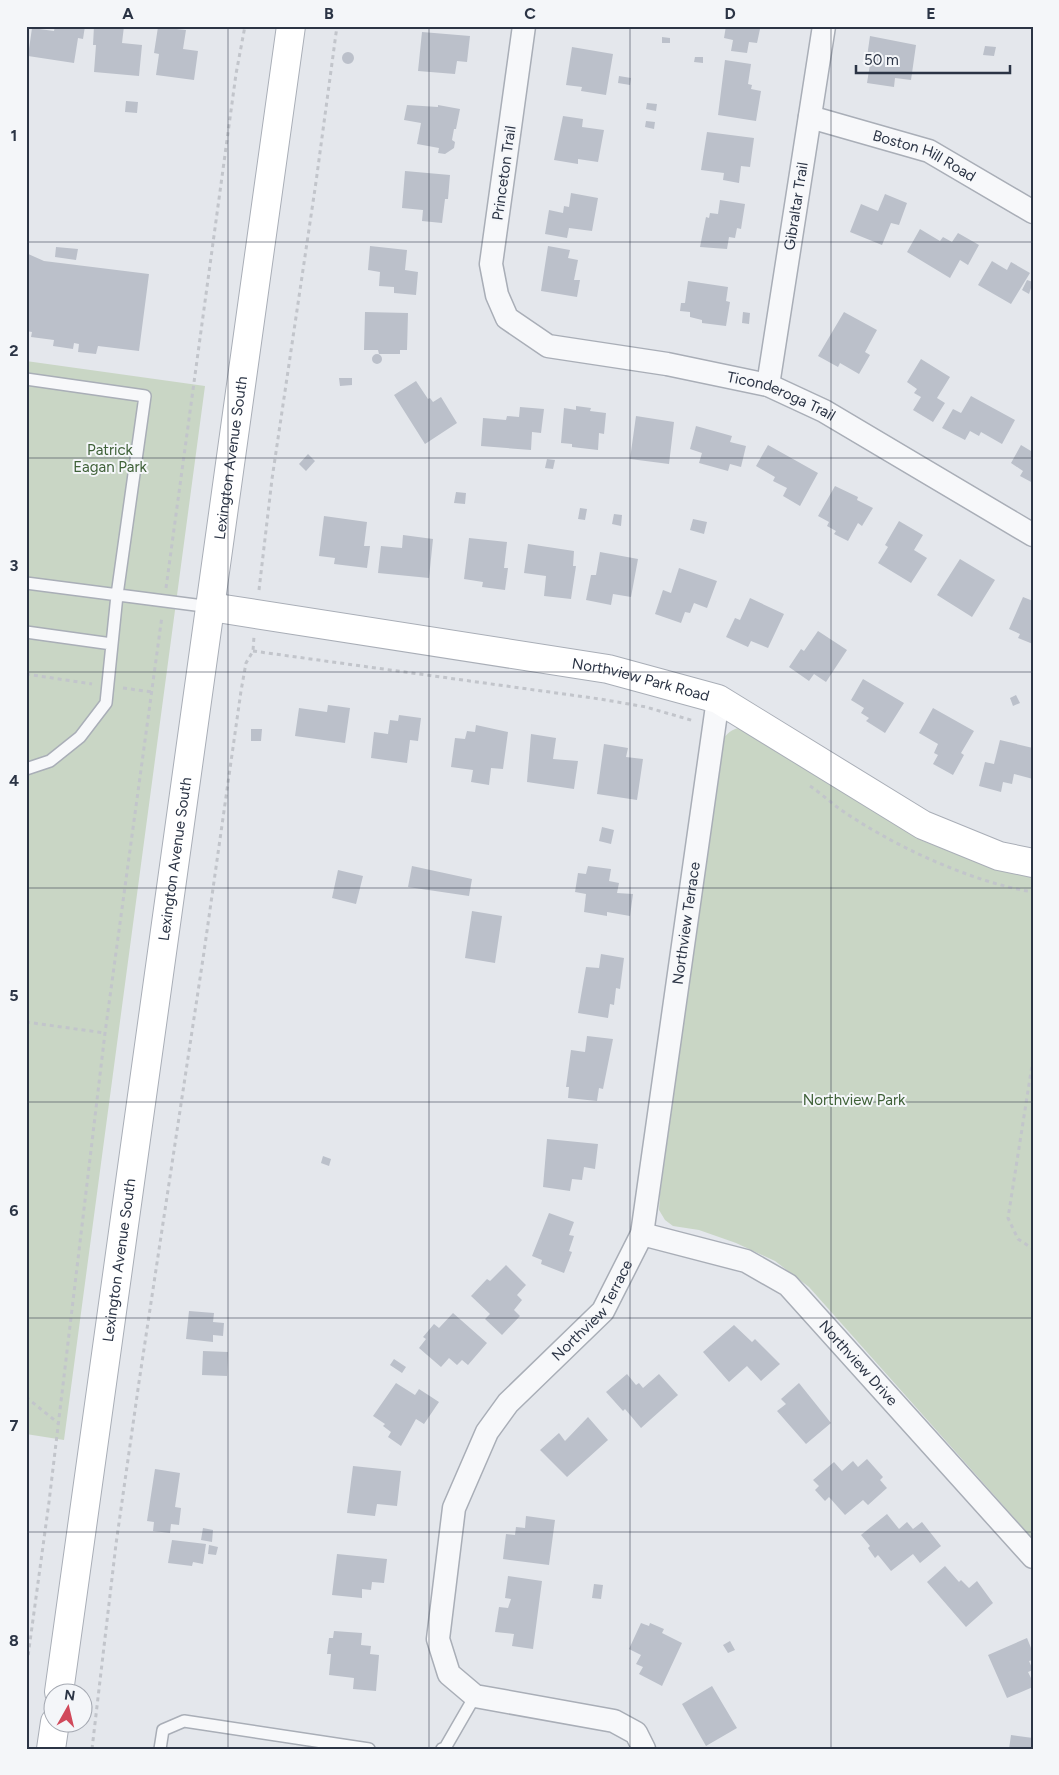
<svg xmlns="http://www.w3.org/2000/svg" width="1059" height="1775" font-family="Figtree,sans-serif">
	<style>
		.green { fill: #c9d6c5 }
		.building { fill: #bbc0ca }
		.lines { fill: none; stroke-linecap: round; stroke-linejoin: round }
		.lane-casing { stroke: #a9aeb7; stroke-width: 14 }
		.street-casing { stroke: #a9aeb7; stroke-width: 25 }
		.secondary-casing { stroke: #a9aeb7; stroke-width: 30 }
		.path { stroke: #c2c5cb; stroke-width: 3; stroke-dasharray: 4 4; stroke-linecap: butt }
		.lane { stroke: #f7f8fa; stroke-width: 11 }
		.street { stroke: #f7f8fa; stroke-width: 22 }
		.secondary { stroke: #fff; stroke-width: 28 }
		.grid { fill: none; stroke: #2b3445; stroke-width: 1; stroke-opacity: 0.55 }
		.labels { text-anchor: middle; stroke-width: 4; stroke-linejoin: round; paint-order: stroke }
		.street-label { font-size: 15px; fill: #2b3445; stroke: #f4f6f9 }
		.park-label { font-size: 15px; fill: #3f6138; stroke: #f4f6f9 }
		.neatline { fill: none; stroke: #2b3445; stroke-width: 2 }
		.grid-label { font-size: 16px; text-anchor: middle; font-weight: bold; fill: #2b3445 }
	</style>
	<rect width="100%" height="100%" fill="#e4e7ec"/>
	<path class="green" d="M26,361L205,386L64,1440L26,1434Z
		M744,727L833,786L923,841L991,867L1033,875V1539L809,1287L775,1261L736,1243L699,1230L673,1226L665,1220L659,1210L660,1194L723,739C729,731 734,728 744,727Z"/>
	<path class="building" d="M55,26H85L83,39L78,38L74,63L28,56L32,28L54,31Z
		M94,26H124L122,43L142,45L139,76L94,72L96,45H93Z
		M726,26H756V28L760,29L757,43L749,42L747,53L731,51L733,40L724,38Z
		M158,27L186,30L183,49L198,51L194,80L156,75L159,54L154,53Z
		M422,32L470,36L467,62L457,61L455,74L418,71Z
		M870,36L916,45L911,80L895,78L894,87L867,83L871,58L867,57Z
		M662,37L670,38V43H662Z
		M985,46L996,47L994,56L983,55Z
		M572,47L613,54L606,95L581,91L582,87L566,85Z
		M342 58a6 6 0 1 1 12 0a6 6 0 1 1-12 0Z
		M695,57H703V63L694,62Z
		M725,60L751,64L748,84L752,85L751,89L761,91L756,121L718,115Z
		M619,76L631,78L630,85L618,83Z
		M126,101L138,102L137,113L125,112Z
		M647,103L657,104L656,111L646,109Z
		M407,105L438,107V105L460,109L456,129H454L452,140L455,142L454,148L445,154L438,153L439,148L417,144L421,123L404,120Z
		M563,116L583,119L582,127L604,130L598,162L578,159V164L554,160Z
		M646,121L655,122L654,129L645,127Z
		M707,132L754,138L750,167L741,166L739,183L723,180L724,173L701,170Z
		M405,171L450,175L448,199H445L442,223L422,221L423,210L402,208Z
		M571,193L598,198L592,231L569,228L567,238L545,234L549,210L563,213L564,206L569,207Z
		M885,194L907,203L899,225L891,223L882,245L850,232L861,204L878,211Z
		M720,200L745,204L741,229L737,228L735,238L729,237L727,249L700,247L706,217L709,218L710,213L718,214Z
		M920,229L940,241L943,237L952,242L958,233L979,245L968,265L960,260L950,278L907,252Z
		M370,246L407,250L405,270L418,272L416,295L394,293V287L379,286L380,272L368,270Z
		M548,246L570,250L568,258L578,260L574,280H580L577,297L541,291Z
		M56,247L78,249L76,260L55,257Z
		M26,253L44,261L149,274L139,351L98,346L96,354L78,352L79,344L74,343L73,349L53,346L54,340L31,337L32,332L26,331Z
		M992,261L1007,270L1011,262L1030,273L1011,304L978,285Z
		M1027,280L1033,282L1029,294L1022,290Z
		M688,281L728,287L726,301L730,302L726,326L702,323V320L690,317V312L680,311L681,303H685Z
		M365,312L408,313L407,350H400V354H379L378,350H364Z
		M743,312L750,313L749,324L742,323Z
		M844,312L877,330L865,352L870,355L859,374L840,363L838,367L818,356Z
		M372 359a5 5 0 1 1 10 0a5 5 0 1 1-10 0Z
		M921,359L950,377L937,398L945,403L933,422L913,410L921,397L914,393L917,389L907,382Z
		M339,378H352V385L340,386Z
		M416,381L428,399L430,398L433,402L441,397L457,423L425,444L394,395Z
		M971,396L1015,420L1002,444L981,432L979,436L970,431L965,440L942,428L953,409L961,413Z
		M576,406L591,408L590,411L606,413L604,434L599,433L598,450L572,447V444L561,443L564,408L576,410Z
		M520,407L544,409L541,433L532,432L531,450L481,446L483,418L506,420L507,416L519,417Z
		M636,416L674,422L669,464L630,459Z
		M696,426L732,436L730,442L746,446L741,467L730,464L728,471L699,463L702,453L690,449Z
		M768,445L818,473L800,506L783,496L787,488L773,481L775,477L756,466Z
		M1021,445L1031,451L1033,448V483L1020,476L1023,471L1011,463Z
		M308,454L315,461L306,471L299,464Z
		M547,459L555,460L553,469L545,468Z
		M835,486L858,497L857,500L873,508L862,526L858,523L848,541L834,534L836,531L827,526L829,522L818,516Z
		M456,492L466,493L465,504L454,503Z
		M580,508L587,509L585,520L578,519Z
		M614,514L622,515L621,526L612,524Z
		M324,516L367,522L364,546H370L367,568L334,564L335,558L319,556Z
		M693,519L707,522L704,534L690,530Z
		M899,521L923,535L914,550L927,558L911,583L878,563L888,547L885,545Z
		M403,535L433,539L429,578L378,573L381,546L402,548Z
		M469,538L507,542L504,568H508L505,590L482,587L483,582L464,579Z
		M528,544L574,551L573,566H576L571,599L544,596L546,576L524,573Z
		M600,552L638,559L631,597L613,594L611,605L586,600L591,575H596Z
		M960,559L995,580L972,617L937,595Z
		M679,568L717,581L707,608L694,603L690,613L685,612L681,623L655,614L663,590L671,593Z
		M1023,597L1033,601V644L1018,638L1020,634L1009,629Z
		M750,598L784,614L768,648L751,641L748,647L726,637L735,618L740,620Z
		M818,631L847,650L826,682L814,674L809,681L789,667L801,649L804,651Z
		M863,679L904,703L885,733L866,721L869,718L861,713L864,708L851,700Z
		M1016,695L1020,703L1013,706L1010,698Z
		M328,705L350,708L345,743L295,736L299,708L327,712Z
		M933,708L974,731L961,753L964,755L953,775L933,764L938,755L934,753L938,744L919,733Z
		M399,715L421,718L418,741L410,740L407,763L371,758L374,732L388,734L390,720L398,721Z
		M476,725L508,732L503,769L491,768L489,785L471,782L473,770L451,767L455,738L465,739L467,731L475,732Z
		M251,729H262L261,741H251Z
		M531,734L556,738L553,759L578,761L574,789L527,782Z
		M1000,740L1033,748V779L1014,774L1012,784L1003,782L1001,792L979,786L985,762L994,764Z
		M604,744L628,748L626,757L643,759L637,800L597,794Z
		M602,827L614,830L611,844L599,841Z
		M412,866L472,879L469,896L408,887Z
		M588,866L611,869L609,881L619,883L617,893L633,894L630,916L607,912V916L584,912L586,894L575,892L578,873L586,874Z
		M338,870L363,876L356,904L332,898Z
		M472,911L502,916L495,963L465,958Z
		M601,954L624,958L620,989L616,988L614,1005L610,1004L608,1018L578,1013L586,967L599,968Z
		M587,1036L613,1039L603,1089L599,1088L597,1101L568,1098L569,1087H566L571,1050L585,1052Z
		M547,1139L598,1144L595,1169L584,1167L582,1180L572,1179L570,1191L543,1187Z
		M323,1156L331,1159L329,1166L321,1163Z
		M549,1213L574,1222L569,1235L574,1236L569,1251L572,1252L564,1273L541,1264L542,1260L532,1256Z
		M506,1265L526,1285L517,1295L522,1300L514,1310L520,1316L502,1335L485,1319L490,1314L471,1296L487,1279L490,1281Z
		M189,1311L214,1313L213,1322L224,1323L223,1336L213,1335V1342L186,1339Z
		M453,1313L487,1343L468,1365L462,1360L457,1365L449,1358L441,1367L419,1348L426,1339L423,1337L434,1324L439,1328Z
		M734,1325L752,1342L755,1339L780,1364L761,1381L747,1366L729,1382L703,1352Z
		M203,1351L228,1352L227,1376L202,1375Z
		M394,1359L406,1367L402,1373L390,1365Z
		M627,1374L636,1385L639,1383L643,1388L659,1374L678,1395L641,1428L625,1409L623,1411L606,1392Z
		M396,1383L415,1395L419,1389L439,1402L424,1424L416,1419L401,1446L388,1437L391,1432L383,1426L385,1424L373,1416Z
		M799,1383L831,1423L806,1444L777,1411L786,1404L781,1399Z
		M588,1417L608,1440L567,1477L540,1450L559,1433L565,1441Z
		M867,1459L883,1477L880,1480L887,1488L868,1505L863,1500L845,1515L829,1497L825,1501L815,1490L819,1486L813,1480L834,1462L842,1471L853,1461L858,1467Z
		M353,1466L401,1471L397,1506L377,1504L375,1516L347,1513Z
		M155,1469L180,1473L175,1507L181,1508L179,1525L171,1524L170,1533L153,1531L154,1522L147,1521Z
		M887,1514L899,1529L907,1522L913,1529L922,1522L941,1546L920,1563L913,1554L891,1571L878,1555L875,1558L868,1548L870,1546L861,1535Z
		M526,1516L555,1520L549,1565L503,1559L506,1534L515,1535L516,1527L525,1528Z
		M203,1528L213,1530L212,1542L201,1540Z
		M172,1540L206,1544L203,1564L193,1562L192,1566L168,1563Z
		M209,1545L218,1547L216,1555L208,1554Z
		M337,1554L387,1559L384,1583L372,1582L371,1590L362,1589V1598L332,1595Z
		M945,1566L959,1582L961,1580L969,1588L977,1581L993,1603L966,1627L927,1582Z
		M508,1576L542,1581L533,1649L512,1646L514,1634L495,1632L499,1607L508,1608L511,1599L505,1598Z
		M594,1584L603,1585L601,1599L592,1598Z
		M641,1623L649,1626L650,1623L664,1629L662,1633L682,1643L662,1686L639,1674L643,1667L636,1664L641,1655L629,1649Z
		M334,1631L362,1633L361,1645L371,1646L370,1654L379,1655L376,1691L353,1689L354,1678L329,1675L331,1654H327L329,1638H333Z
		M1027,1638L1033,1653V1660L1029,1661L1033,1670L1028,1672L1033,1682V1687L1007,1698L988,1655Z
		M730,1641L735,1650L728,1653L723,1645Z
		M712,1686L737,1728L706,1746L682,1704Z
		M1011,1735L1033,1738V1749H1009Z"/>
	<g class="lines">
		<g class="lane-casing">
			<path id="lane" d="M26,379L145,396L117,595L106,703L80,737L50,761L26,769
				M26,583L211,607
				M26,632L112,644
				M160,1749L163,1730L184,1721L369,1749
				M442,1749L445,1748L475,1696"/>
		</g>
		<g class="street-casing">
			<g id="street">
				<path id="s1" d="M524,26L491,264L497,295L507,318L548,346L667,364L768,385L824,411L1033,535"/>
				<path id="s2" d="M810,117L929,151L1033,212"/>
				<path id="s3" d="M768,385L824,26"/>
				<path id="s4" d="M642,1234L746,1261L788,1285L1033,1557"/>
				<path id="s5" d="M644,1749L636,1733L614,1721L475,1696L449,1674L438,1639L454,1508L487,1432L508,1403L603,1311L642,1234L718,699"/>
			</g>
		</g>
		<g class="secondary-casing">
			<g id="secondary">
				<path id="s6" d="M211,607L608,669L718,699L923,825L999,856L1033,863"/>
				<path id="s7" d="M59,1692L291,26"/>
				<path d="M51,1749L55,1722"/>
			</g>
		</g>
		<path class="path" d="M166,588L236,74L245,26
			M259,590L272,479L316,182L337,26
			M253,651L600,699L646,707L694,721
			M26,674L92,684
			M123,688L152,692
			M810,786C819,792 828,800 837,807C889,844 970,882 1033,892
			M26,1022L105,1033
			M1033,1059L1008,1218L1018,1239L1033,1249
			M26,1397L58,1423
			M26,1671L49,1502L105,1033L162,616
			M92,1749L116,1544L139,1382L204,952L241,691L246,663L253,651L254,636"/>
		<use href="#lane" class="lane"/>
		<use href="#street" class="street"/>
		<use href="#secondary" class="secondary"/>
	</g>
	<path class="grid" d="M228,26V1749M429,26V1749M630,26V1749M831,26V1749M26,242H1033M26,458H1033M26,672H1033M26,888H1033M26,1102H1033M26,1318H1033M26,1532H1033"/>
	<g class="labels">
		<g class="street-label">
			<text dy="5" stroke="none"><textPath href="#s2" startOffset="121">Boston Hill Road</textPath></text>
			<text transform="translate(504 173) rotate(-82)" y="5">Princeton Trail</text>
			<text dy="5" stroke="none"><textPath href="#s3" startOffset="181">Gibraltar Trail</textPath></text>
			<text dy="5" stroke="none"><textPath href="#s1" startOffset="586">Ticonderoga Trail</textPath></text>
			<text dy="5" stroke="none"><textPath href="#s7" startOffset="1246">Lexington Avenue South</textPath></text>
			<text dy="5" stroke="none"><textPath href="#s6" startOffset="436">Northview Park Road</textPath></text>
			<text dy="5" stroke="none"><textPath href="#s7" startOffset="841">Lexington Avenue South</textPath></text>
			<text dy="5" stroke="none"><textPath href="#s5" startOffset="1038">Northview Terrace</textPath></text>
			<text dy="5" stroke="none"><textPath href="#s7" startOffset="436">Lexington Avenue South</textPath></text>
			<text dy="5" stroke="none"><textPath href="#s5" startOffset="632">Northview Terrace</textPath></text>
			<text dy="5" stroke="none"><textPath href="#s4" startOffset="261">Northview Drive</textPath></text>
		</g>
		<g class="park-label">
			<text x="110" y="455">Patrick<tspan x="110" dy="17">Eagan Park</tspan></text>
			<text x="854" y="1105">Northview Park</text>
		</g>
	</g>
	<rect width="1059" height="1775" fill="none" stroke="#f4f6f9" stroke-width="55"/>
	<g transform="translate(68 1708) rotate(8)"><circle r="24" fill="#f4f6f9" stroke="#a4a8b1"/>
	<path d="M0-4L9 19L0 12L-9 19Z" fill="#d1495b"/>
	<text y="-8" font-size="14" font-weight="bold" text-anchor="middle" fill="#2b3445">N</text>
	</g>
	<path d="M856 65v8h154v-8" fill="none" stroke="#2b3445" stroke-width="2.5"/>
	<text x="864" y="65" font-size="15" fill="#2b3445" stroke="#f4f6f9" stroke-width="4" paint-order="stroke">50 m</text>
	<rect x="28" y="28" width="1004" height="1720" class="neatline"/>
	<g class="grid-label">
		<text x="128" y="19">A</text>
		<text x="329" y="19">B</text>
		<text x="530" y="19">C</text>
		<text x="730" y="19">D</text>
		<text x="931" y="19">E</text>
		<text x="14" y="141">1</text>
		<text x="14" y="356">2</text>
		<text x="14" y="571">3</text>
		<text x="14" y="786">4</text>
		<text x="14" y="1001">5</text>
		<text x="14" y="1216">6</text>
		<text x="14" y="1431">7</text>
		<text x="14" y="1646">8</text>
	</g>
</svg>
